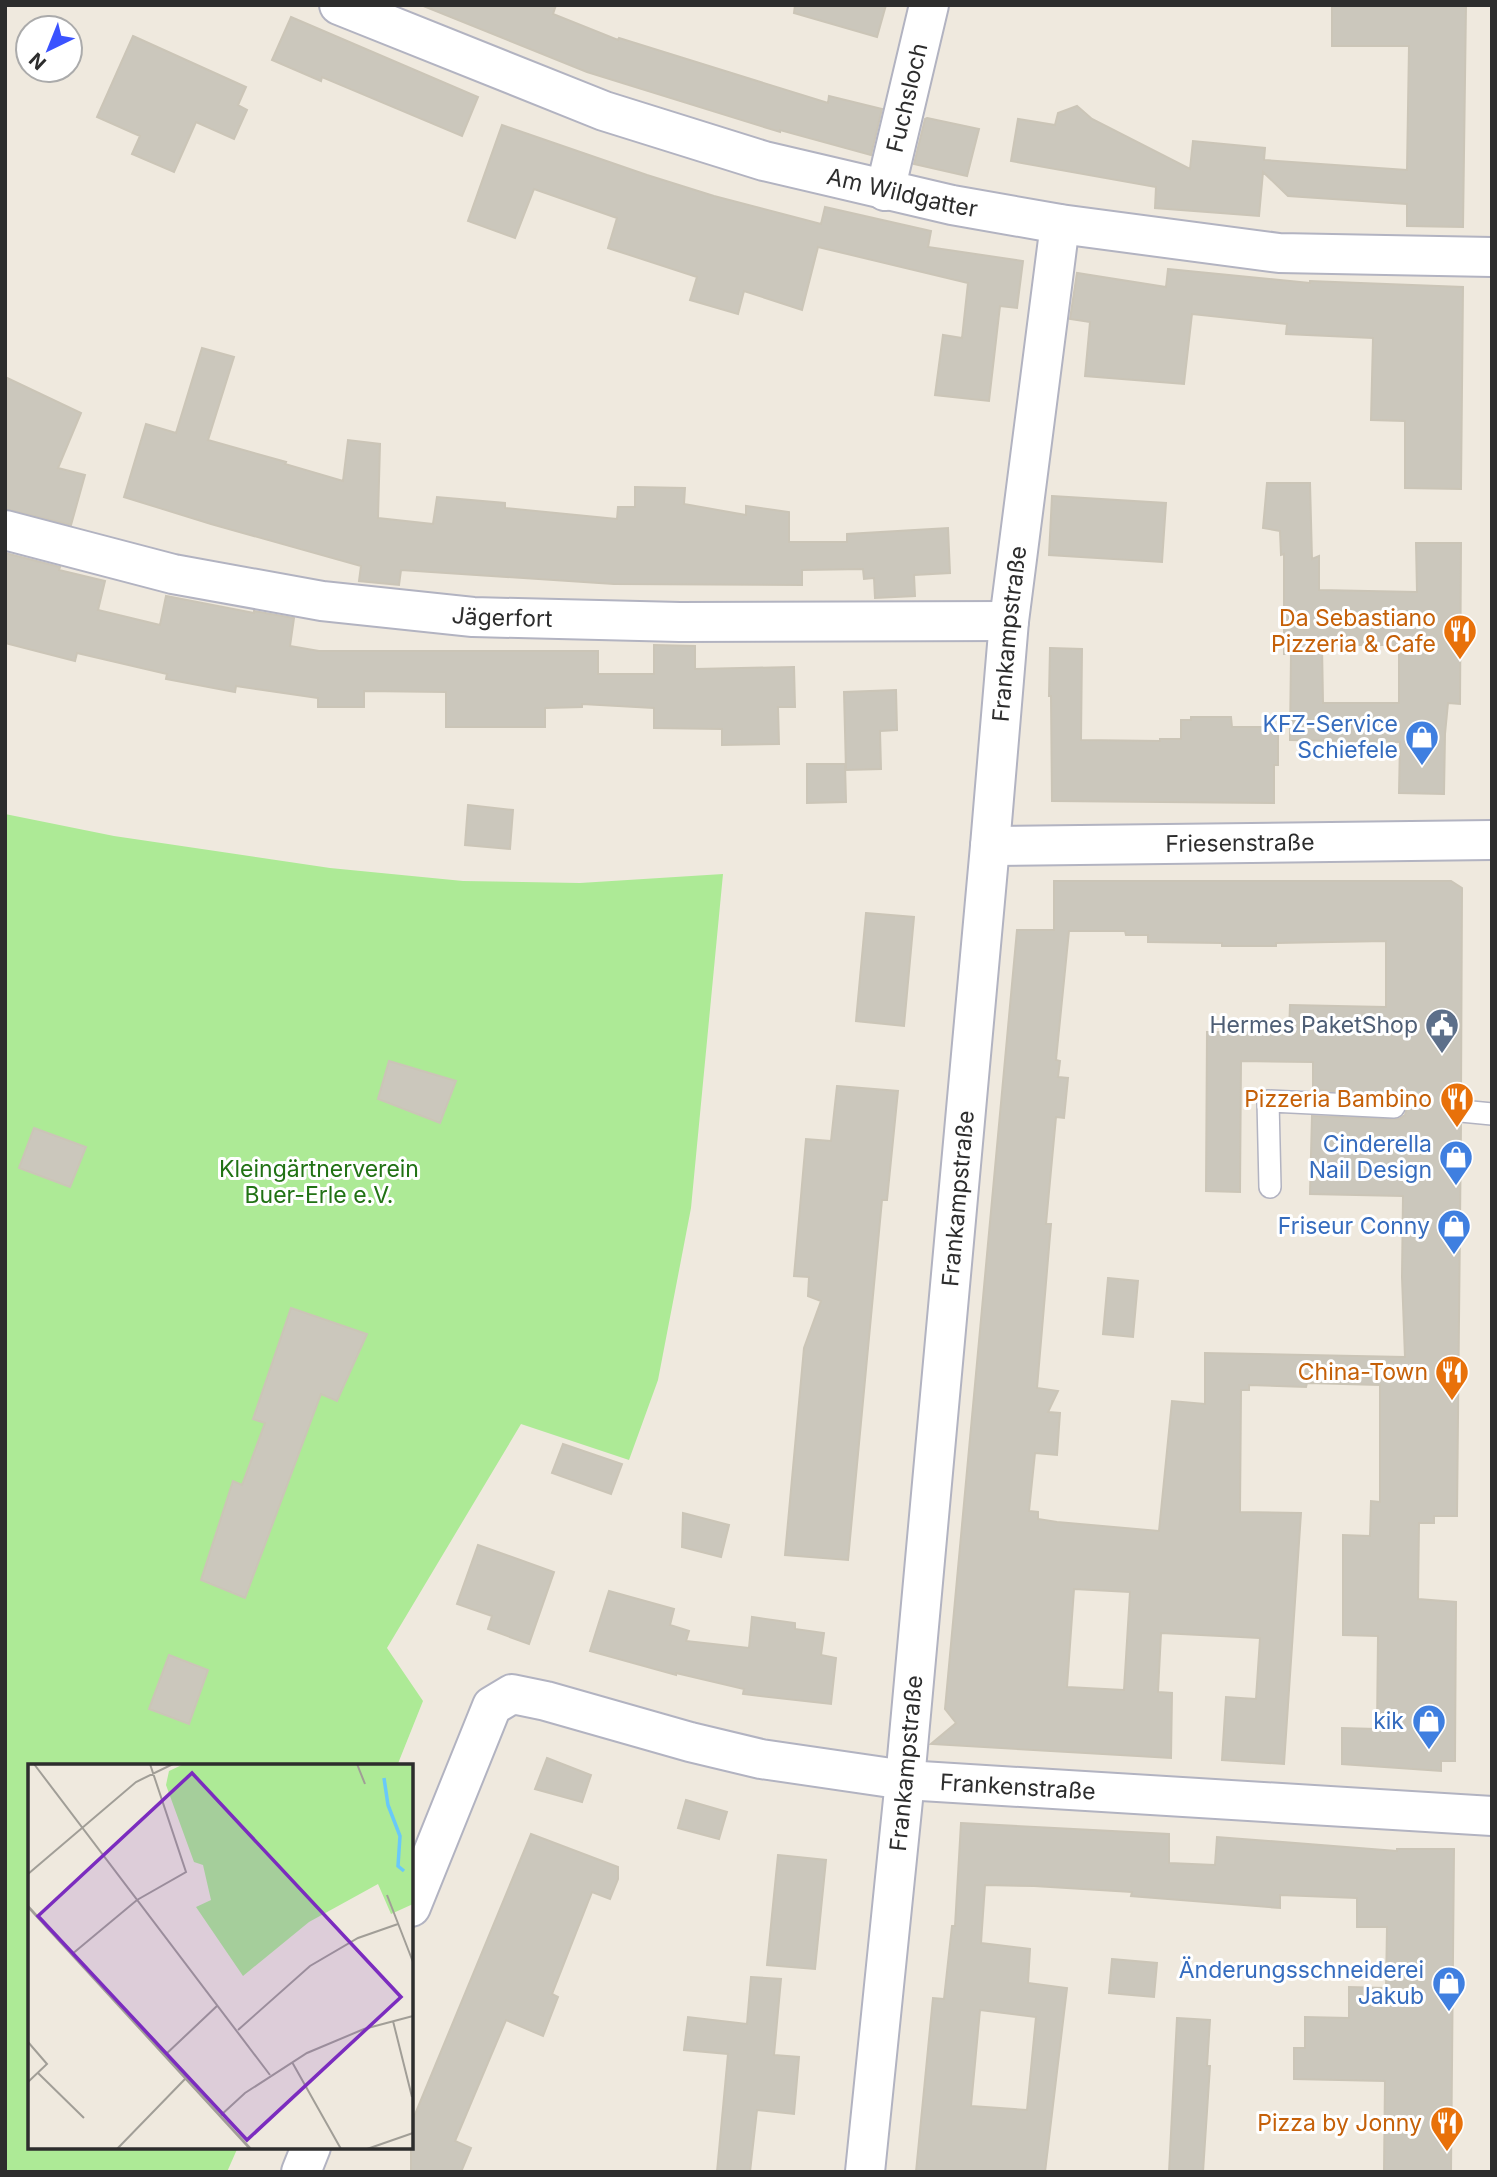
<svg xmlns="http://www.w3.org/2000/svg" width="1497" height="2177" font-family="Inter,sans-serif">
	<style>
		.green { fill: #adea96 }
		.building { fill: #cbc7bc; stroke: #cbc5b7; stroke-width: 2; fill-rule: evenodd }
		.lines { fill: none; stroke-linecap: round; stroke-linejoin: round }
		.service-casing { stroke: #b2b3c1; stroke-width: 24 }
		.minor-casing { stroke: #b2b3c1; stroke-width: 42 }
		.service { stroke: #fff; stroke-width: 21 }
		.minor { stroke: #fff; stroke-width: 38 }
		.labels { text-anchor: middle; stroke-width: 6; stroke-linejoin: round; paint-order: stroke }
		.street-label { font-size: 23px; fill: #2d2d2d; stroke: #fff }
		.food-label { font-size: 23px; fill: #c56008; stroke: #fff; text-anchor: end }
		.shop-label { font-size: 23px; fill: #366cbe; stroke: #fff; text-anchor: end }
		.service-label { font-size: 23px; fill: #4e5e75; stroke: #fff; text-anchor: end }
		.park-label { font-size: 23px; fill: #217214; stroke: #fff }
		.inset-river { fill: none; stroke: #69c9f9; stroke-width: 3.5 }
		.inset-road { fill: none; stroke: #a19e97; stroke-width: 2 }
		.view { fill: #7b2cbf; fill-opacity: 0.15; stroke: #7b2cbf; stroke-width: 3.5 }
		.inset-edge { fill: none; stroke: #2d2d2d; stroke-width: 3.5 }
	</style>
	<rect width="100%" height="100%" fill="#efe9de"/>
	<path class="green" d="M5,814L114,836L330,868L463,881L580,883L723,874L691,1208L658,1380L629,1460L521,1424L387,1648L423,1701L397,1766H30V2147H238L227,2172H5Z"/>
	<path class="building" d="M421,5H556L553,14L618,40L619,38L828,103L829,96L882,109L871,155L780,130V132L587,72Z
		M795,5H886L877,37L794,13Z
		M1332,5H1466L1463,227L1407,226V204L1288,196L1263,172L1259,216L1155,208L1156,187L1011,161L1018,119L1055,125L1058,113L1077,106L1092,119L1190,169L1193,141L1265,148L1264,160L1407,170L1409,46H1332Z
		M291,17L478,97L462,136L322,77L321,81L272,60Z
		M133,36L246,87L238,105L247,110L234,139L196,122L174,172L132,154L140,136L97,117Z
		M927,118L979,129L967,176L914,164L925,119Z
		M502,125L647,175L714,196L821,224L825,207L931,231L928,247L1023,261L1017,308L1000,306L989,401L935,395L943,335L962,338L968,283L818,247L802,310L744,291L738,314L690,300L697,277L608,248L617,218L534,189L515,238L468,221Z
		M1168,269L1310,283V281L1463,287L1461,489L1405,488V421L1371,420L1373,338L1286,334L1287,324L1192,314L1184,384L1085,376L1090,322L1070,319L1077,273L1166,287Z
		M202,348L234,357L208,440L286,462L285,464L343,481L348,440L380,444L378,518L433,524L437,497L505,503V508L617,519L618,507H635V487L685,488L684,504L746,515V506L789,512V542H847V534L948,528L950,573L914,575L915,596L875,598L874,578L864,579L863,569L802,570V585L614,584L401,570L399,585L359,581L361,566L211,524L124,497L146,424L176,433Z
		M5,377L81,413L58,468L85,475L71,525L5,509Z
		M1267,483H1310L1312,559L1319,556V590L1417,592L1416,543H1461L1460,704L1448,703L1445,734L1444,794L1399,793L1400,742L1290,740L1291,654H1284V554L1281,555L1280,531L1263,528ZM1322,645H1399V703H1323Z
		M1052,496L1166,503L1162,562L1049,555Z
		M5,553L60,567L59,570L105,581L98,610L160,625L166,596L254,613V611L294,618L290,646L319,651H598V674H654V645L695,646V669L794,667L795,707H778L779,744L722,745V729L654,728V708L582,704V707L545,708V727H446V692L364,691V707H318V698L236,686L235,692L166,679L167,674L77,653L75,661L5,643Z
		M1050,648L1082,649L1081,740L1160,741V739H1181V720H1191V717H1231L1232,727H1278V765H1274V803L1052,801L1051,696H1049Z
		M896,690L897,730L880,731L881,769L846,770L844,692Z
		M807,764H845L846,802L807,803Z
		M468,805L513,810L510,849L465,845Z
		M1054,881H1451L1462,888L1461,1098L1451,1103L1448,1110L1453,1121L1461,1124L1457,1516H1434V1523H1419L1418,1599L1456,1602L1455,1761H1441V1771L1342,1764V1728L1377,1729L1378,1636L1343,1635V1535L1370,1536L1371,1501L1380,1502V1385L1307,1383L1306,1387L1249,1385V1390H1241L1240,1512L1301,1513L1284,1764L1222,1760L1226,1697L1256,1699L1260,1638L1161,1633L1158,1692L1172,1693L1171,1758L931,1744L956,1723L945,1709L1017,930H1054ZM1069,931H1125L1126,935H1148V942L1222,943V946H1276V943L1386,941V1007L1290,1005L1289,1033L1207,1032L1206,1191L1240,1192L1241,1061L1313,1062V1090L1395,1094L1402,1096L1406,1102L1407,1108L1405,1115L1399,1119L1312,1116L1310,1194L1403,1196L1402,1277L1405,1357L1205,1353V1404L1172,1401L1159,1531L1057,1522L1038,1519V1512L1029,1511L1035,1453L1057,1455L1060,1413L1048,1412L1058,1391L1037,1388L1051,1224H1046L1056,1117L1064,1118L1068,1078L1058,1077L1060,1061L1056,1060ZM1074,1589L1130,1592L1124,1690L1067,1687Z
		M866,913L914,917L904,1026L856,1021Z
		M389,1061L456,1081L440,1123L378,1099Z
		M837,1086L898,1091L887,1200H882L848,1560L785,1555L804,1348L821,1301L808,1296L809,1277L794,1276L806,1139L831,1141Z
		M34,1128L86,1147L70,1187L19,1168Z
		M1108,1278L1138,1281L1133,1337L1103,1334Z
		M291,1308L367,1334L337,1401L321,1394L245,1598L201,1580L233,1481L242,1485L265,1423L253,1419Z
		M563,1444L622,1464L611,1494L552,1473Z
		M683,1513L729,1525L721,1557L682,1547Z
		M478,1545L554,1572L529,1644L488,1629L492,1616L457,1604Z
		M609,1591L674,1609L670,1625L689,1631L686,1641L749,1648L752,1617L795,1623V1629L824,1633L821,1655L836,1658L831,1704L743,1694L744,1689L676,1673V1675L590,1651Z
		M169,1655L208,1670L189,1724L149,1709Z
		M547,1758L591,1775L582,1802L535,1789Z
		M686,1800L727,1812L719,1839L678,1828Z
		M961,1823L1169,1834V1863L1215,1865L1217,1837L1397,1851V1849H1454L1451,2172H1384L1385,2081L1294,2079V2048H1305V2017L1349,2018V1987L1386,1988L1387,1927H1357V1898L1280,1895V1908L1131,1896L1132,1892L1034,1886L985,1885L981,1943L1030,1949L1028,1983L1067,1988L1045,2172H916L933,1998L944,1999L952,1926H955ZM980,2010L1036,2017L1027,2110L971,2106Z
		M531,1834L618,1867V1879L610,1899L592,1892L552,1994L558,1997L543,2036L506,2020L455,2141L471,2148L461,2172H411V2124Z
		M778,1855L826,1860L815,1969L767,1965Z
		M1112,1959L1157,1963L1154,1997L1109,1993Z
		M751,1977L781,1979L774,2055L799,2057L794,2114L757,2110L750,2172H717L728,2054L684,2050L688,2017L747,2024Z
		M1177,2018L1210,2020L1207,2066H1210L1203,2172H1169Z"/>
	<g class="lines">
		<g class="service-casing">
			<path id="service" d="M1461,1111L1492,1114
				M1270,1187L1268,1101L1394,1107"/>
		</g>
		<g class="minor-casing">
			<g id="minor">
				<path id="s1" d="M339,5L604,111L764,161L952,205L1060,224L1279,253L1492,257"/>
				<path id="s2" d="M885,191L929,5"/>
				<path id="s3" d="M5,530L173,574L322,601L473,617L680,622L1009,621"/>
				<path id="s4" d="M990,846L1492,840"/>
				<path id="s5" d="M411,1907L492,1706L512,1694L546,1701L690,1742L761,1759L905,1780L1492,1816"/>
				<path d="M301,2172L311,2147"/>
				<path id="s6" d="M865,2172L905,1780L990,846L1009,621L1060,224"/>
			</g>
		</g>
		<use href="#service" class="service"/>
		<use href="#minor" class="minor"/>
	</g>
	<defs>
		<g id="restaurant-pin" transform="scale(1.75)"><path d="M0 17L-7.5 6A9.5 9.5 0 1 1 7.5 6Z" fill="#e8710a" stroke="#fff"/><path d="M-5-6h1v4h1v-4h1v4h1v-4h1v5L-1.5 .5V6h-2V.5L-5-1ZM5-6V6H3V1.5H1.5Q1.5-4 5-6Z" fill="#fff"/></g>
		<g id="shop-pin" transform="scale(1.75)"><path d="M0 17L-7.5 6A9.5 9.5 0 1 1 7.5 6Z" fill="#3f7fe0" stroke="#fff"/><path d="M-5-2.5h2.3a2.7 3.5 0 0 1 5.4 0H5L5.5 6h-11ZM-1.5-2.5h3a1.5 2.3 0 0 0-3 0Z" fill="#fff"/></g>
		<g id="civic-pin" transform="scale(1.75)"><path d="M0 17L-7.5 6A9.5 9.5 0 1 1 7.5 6Z" fill="#5c6f8a" stroke="#fff"/><path d="M-.6-6.5H3V-4.5H.6V-3L4-1V1h2V6H-6V1h2V-1L-.6-3ZM-1.2 2.5V6h2.4V2.5Z" fill="#fff"/></g>
	</defs>
	<g fill-rule="evenodd">
		<use href="#restaurant-pin" x="1460" y="631"/>
		<use href="#shop-pin" x="1422" y="737"/>
		<use href="#civic-pin" x="1442" y="1025"/>
		<use href="#restaurant-pin" x="1457" y="1099"/>
		<use href="#shop-pin" x="1456" y="1157"/>
		<use href="#shop-pin" x="1454" y="1226"/>
		<use href="#restaurant-pin" x="1452" y="1372"/>
		<use href="#shop-pin" x="1429" y="1721"/>
		<use href="#shop-pin" x="1449" y="1983"/>
		<use href="#restaurant-pin" x="1447" y="2123"/>
	</g>
	<g class="labels">
		<g class="street-label">
			<text dy="8" stroke="none"><textPath href="#s2" startOffset="96">Fuchsloch</textPath></text>
			<text dy="8" stroke="none"><textPath href="#s1" startOffset="595">Am Wildgatter</textPath></text>
			<text dy="8" stroke="none"><textPath href="#s3" startOffset="506">Jägerfort</textPath></text>
			<text dy="8" stroke="none"><textPath href="#s6" startOffset="1545">Frankampstraße</textPath></text>
			<text dy="8" stroke="none"><textPath href="#s4" startOffset="250">Friesenstraße</textPath></text>
			<text dy="8" stroke="none"><textPath href="#s6" startOffset="978">Frankampstraße</textPath></text>
			<text dy="8" stroke="none"><textPath href="#s6" startOffset="411">Frankampstraße</textPath></text>
			<text dy="8" stroke="none"><textPath href="#s5" startOffset="756">Frankenstraße</textPath></text>
		</g>
		<g class="food-label">
			<text x="1436" y="626">Da Sebastiano<tspan x="1436" dy="26">Pizzeria &amp; Cafe</tspan></text>
			<text x="1432" y="1107">Pizzeria Bambino</text>
			<text x="1428" y="1380">China-Town</text>
			<text x="1422" y="2131">Pizza by Jonny</text>
		</g>
		<g class="shop-label">
			<text x="1398" y="732">KFZ-Service<tspan x="1398" dy="26">Schiefele</tspan></text>
			<text x="1432" y="1152">Cinderella<tspan x="1432" dy="26">Nail Design</tspan></text>
			<text x="1430" y="1234">Friseur Conny</text>
			<text x="1404" y="1729">kik</text>
			<text x="1424" y="1978">Änderungsschneiderei<tspan x="1424" dy="26">Jakub</tspan></text>
		</g>
		<g class="service-label">
			<text x="1418" y="1033">Hermes PaketShop</text>
		</g>
		<g class="park-label">
			<text x="319" y="1177">Kleingärtnerverein<tspan x="319" dy="26">Buer-Erle e.V.</tspan></text>
		</g>
	</g>
	<g transform="translate(28 1764)">
		<rect width="385" height="385" fill="#efe9de"/>
		<path d="M156,0H385V140L363,150L350,120L281,158L215,212L168,143L183,136L175,101L166,98L138,21L141,7Z" fill="#adea96"/>
		<path class="inset-river" d="M356,14L360,41L372,72L370,102L376,107"/>
		<path class="inset-road" d="M6,0L242,311M329,0L337,20M0,110L108,18L145,0M359,131L385,198M0,142L223,385M0,143L222,385M43,191L109,136L158,108L122,0M365,257L384,333M210,266L282,202L330,174L370,160M0,278L19,300L0,318M136,292L190,241M264,298L313,385M10,309L56,354M192,352L217,329L279,289L336,265L385,252M89,385L157,315M339,385L385,369"/>
		<path class="view" d="M164,9L373,233L219,376L10,152Z"/>
		<rect width="385" height="385" class="inset-edge"/>
	</g>
	<rect width="1497" height="2177" fill="none" stroke="#2d2d2d" stroke-width="14"/>
	<g transform="translate(49 49) rotate(223)"><circle r="33" fill="#ffffff" stroke="#ababab" stroke-width="2"/>
	<path d="M0-5L12 26L0 18L-12 26Z" fill="#3b53ff"/>
	<text y="-10" font-size="19" font-weight="bold" text-anchor="middle" fill="#2d2d2d">N</text>
	</g>
</svg>
